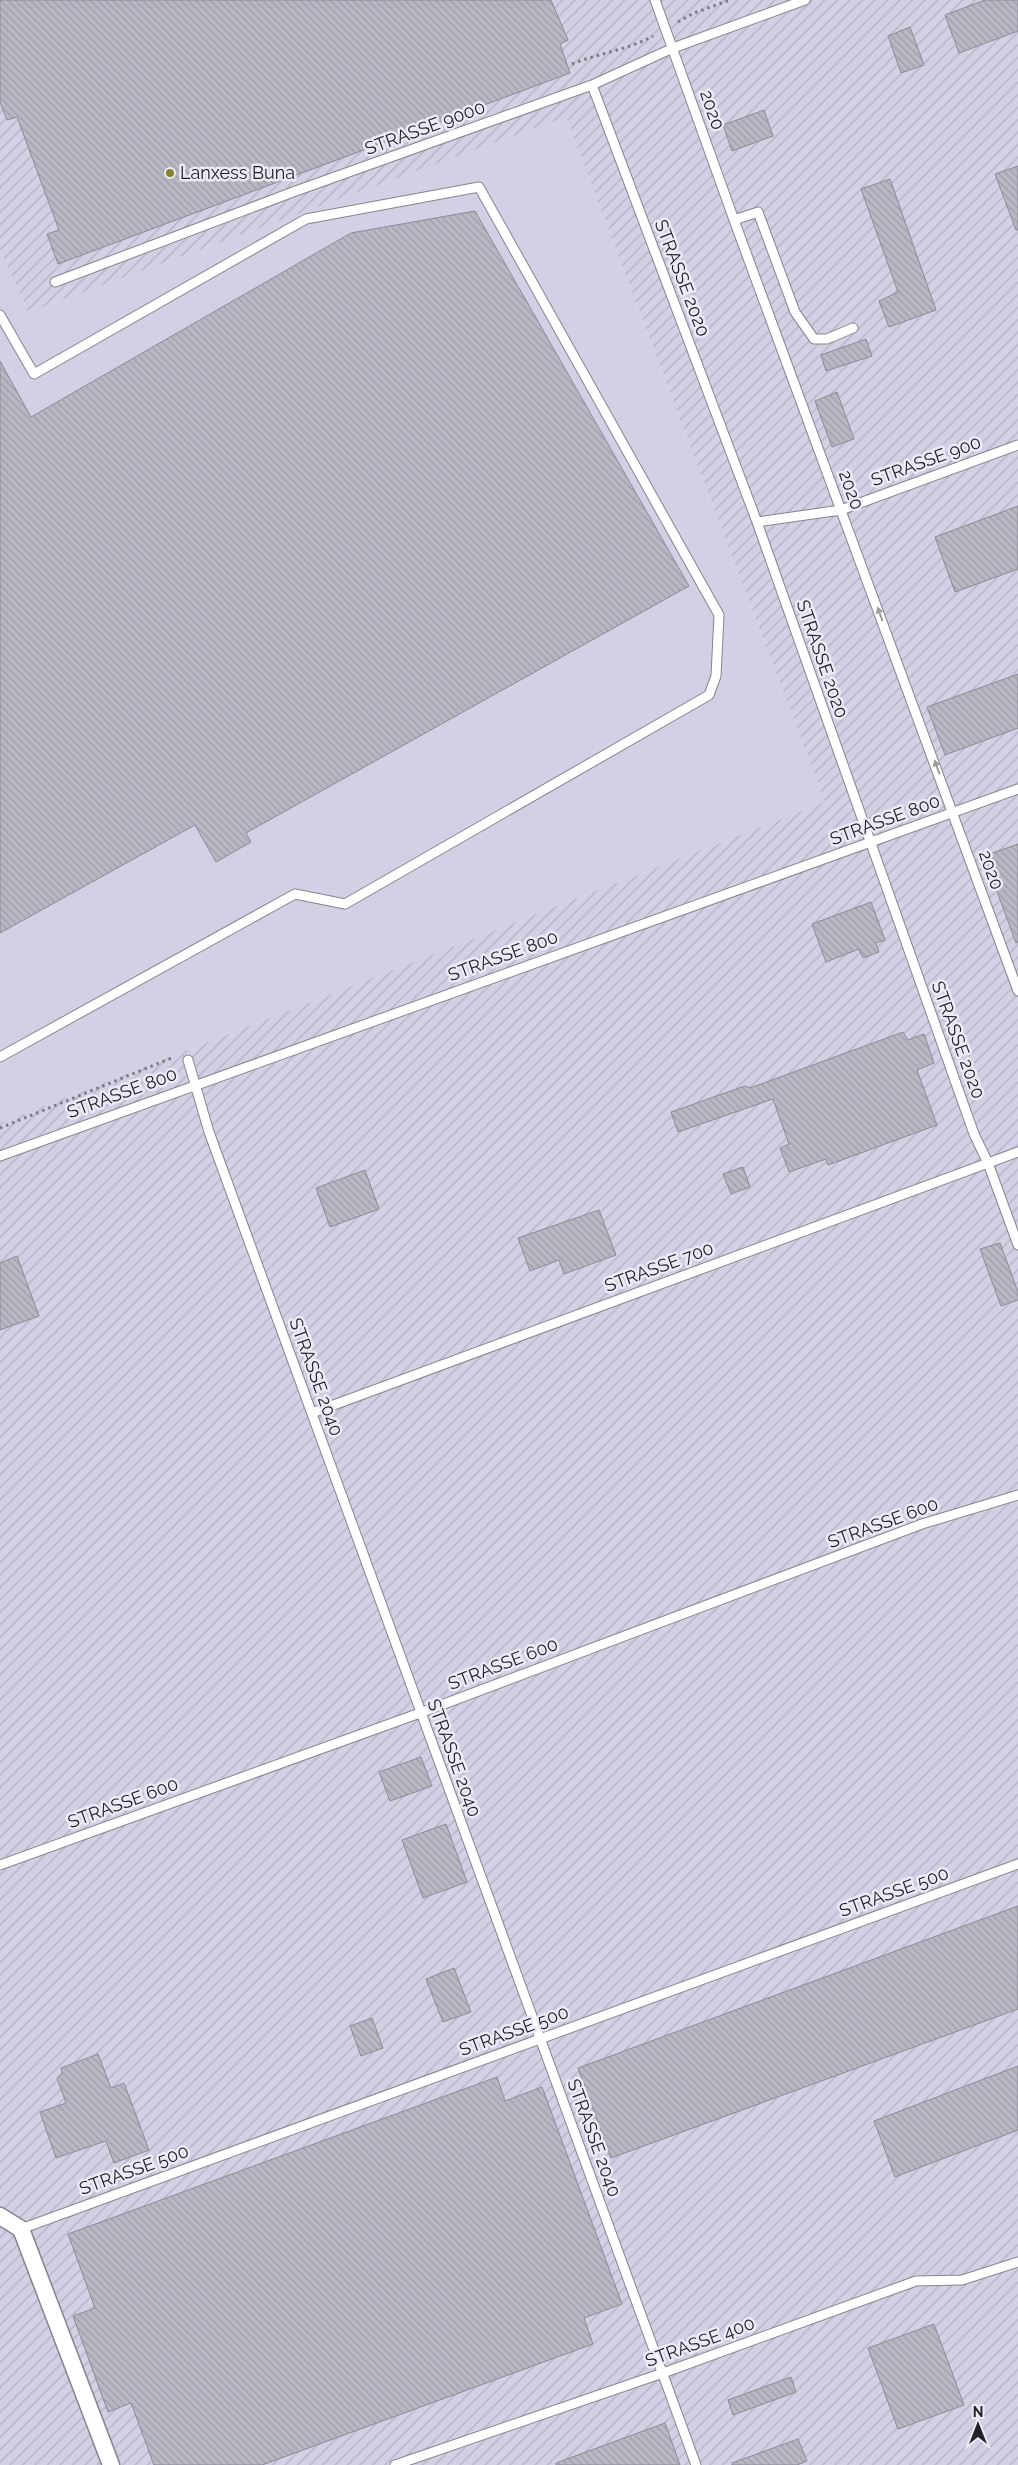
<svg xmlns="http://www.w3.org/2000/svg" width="1018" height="2465" font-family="Raleway,sans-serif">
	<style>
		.built { fill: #d1d0e4 }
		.industrial { fill: url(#industrial-furrows) }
		.building { fill: url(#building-back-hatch); stroke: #8b8b97 }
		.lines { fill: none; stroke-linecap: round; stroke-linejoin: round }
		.service-casing { stroke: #858590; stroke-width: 11 }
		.minor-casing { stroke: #858590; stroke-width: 19 }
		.path { stroke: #7b7a82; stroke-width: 3; stroke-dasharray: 2.5 4; stroke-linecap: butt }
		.service { stroke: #fff; stroke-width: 9 }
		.minor { stroke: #fff; stroke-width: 16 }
		.oneway { fill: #9c9c9d }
		.poi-dot { fill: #84822b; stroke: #ebebf7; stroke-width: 2 }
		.labels { text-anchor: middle; stroke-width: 5; stroke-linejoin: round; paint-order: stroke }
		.street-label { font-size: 18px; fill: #222226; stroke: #ebebf7 }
		.poi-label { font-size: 18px; fill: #222226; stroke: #ebebf7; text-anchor: start }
	</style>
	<defs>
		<pattern id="industrial-furrows" width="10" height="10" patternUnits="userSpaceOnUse" patternTransform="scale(1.25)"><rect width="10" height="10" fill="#d1d0e4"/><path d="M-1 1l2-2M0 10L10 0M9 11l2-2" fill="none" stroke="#b3b2c3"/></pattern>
		<pattern id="building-back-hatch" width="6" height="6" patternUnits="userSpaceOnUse" patternTransform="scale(1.25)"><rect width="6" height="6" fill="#b8b7c3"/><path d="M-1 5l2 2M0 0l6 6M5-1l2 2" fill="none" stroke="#9e9da7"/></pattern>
	</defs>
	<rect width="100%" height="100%" fill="#deddea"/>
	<path class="built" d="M566,117L825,802L0,1123V249L28,312Z"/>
	<path class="industrial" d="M0,0H1018V2465H0V1123L825,802L566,117L28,312L0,249Z"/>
	<path class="building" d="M0,0H551L568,40L560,44L570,73L58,264L47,234L59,230L17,117L7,120L0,102Z
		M985,0H1018V31L959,53L945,15Z
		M910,27L924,65L901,73L888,36Z
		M764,110L773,136L732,151L723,125Z
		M1018,166V230H1016L995,174Z
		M890,179L936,310L889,327L879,301L898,292L861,189Z
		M475,211L689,586L246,833L251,842L216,862L195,825L0,933V361L31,417L351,233Z
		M866,339L872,356L826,371L821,355Z
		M837,392L854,439L832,447L815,401Z
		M1018,506V569L955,592L935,537Z
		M1018,674V728L945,755L927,707Z
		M1018,844V942L1016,943L984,856Z
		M871,902L885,940L876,943L879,952L863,958L859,949L826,962L812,924Z
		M903,1032L908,1040L924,1034L934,1063L917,1070L937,1125L828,1165L826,1159L789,1172L780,1148L789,1144L773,1099L678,1132L671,1112L745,1086L750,1088Z
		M743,1167L750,1187L731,1194L723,1174Z
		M365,1170L379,1209L330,1227L316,1188Z
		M599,1210L616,1255L564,1274L559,1260L530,1271L518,1238Z
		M1000,1243L1018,1292V1300L1001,1306L980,1249Z
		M17,1256L39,1316L0,1330V1263Z
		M421,1757L432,1786L390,1801L379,1772Z
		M446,1824L467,1882L423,1898L402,1840Z
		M1018,1906V2009L611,2158L578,2068Z
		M454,1968L471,2012L443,2022L426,1979Z
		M372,2018L383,2048L361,2056L350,2026Z
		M98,2054L111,2088L124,2083L149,2150L114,2163L106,2141L56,2158L40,2112L66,2103L57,2078L62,2073L61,2068Z
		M1018,2066V2130L895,2177L874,2121Z
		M497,2077L505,2101L542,2087L622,2304L584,2318L593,2344L262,2465H154L131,2403L108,2412L73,2316L95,2308L68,2234Z
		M934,2324L964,2405L898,2429L868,2348Z
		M791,2377L796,2392L733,2415L728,2400Z
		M665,2423L680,2465H556V2463Z
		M798,2439L807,2461L797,2465H732V2463Z"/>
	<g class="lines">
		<g class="service-casing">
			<path id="service" d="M655,0L734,220L1018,991
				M592,85L757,522L974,1134L988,1163L1018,1245
				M734,220L758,212L795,312L814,339H827L853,328
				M55,282L293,192L592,85L673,48L805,0
				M0,315L34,374L306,219L479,187L719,615L716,676L709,695L345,904L295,894L0,1057
				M757,522L841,510L1018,445
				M188,1060L209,1132L696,2465
				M0,1156L1018,789
				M312,1413L1018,1152
				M0,1865L420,1713L922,1524L1018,1495
				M21,2229L1018,1864
				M395,2465L663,2373L916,2281L962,2280L1018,2262"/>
		</g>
		<g class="minor-casing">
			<path id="minor" d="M0,2216L21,2229L111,2465"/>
		</g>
		<path class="path" d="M678,22L694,13L730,0
			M572,64C599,53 628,50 653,36
			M0,1128L174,1057"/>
		<use href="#service" class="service"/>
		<use href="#minor" class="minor"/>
	</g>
	<defs><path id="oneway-solid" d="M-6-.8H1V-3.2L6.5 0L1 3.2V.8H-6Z" transform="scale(1.25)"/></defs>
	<g class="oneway">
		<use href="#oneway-solid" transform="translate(880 614) rotate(-110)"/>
		<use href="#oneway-solid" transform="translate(937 767) rotate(-110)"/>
	</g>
	<circle class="poi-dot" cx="170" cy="173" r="5"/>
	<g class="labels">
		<g class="street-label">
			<text transform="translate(712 110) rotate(71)" y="6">2020</text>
			<text transform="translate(425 128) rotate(-20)" y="6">STRASSE 9000</text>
			<text transform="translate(682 278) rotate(69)" y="6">STRASSE 2020</text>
			<text transform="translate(926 461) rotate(-20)" y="6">STRASSE 900</text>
			<text transform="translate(851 490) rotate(70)" y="6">2020</text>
			<text transform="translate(822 659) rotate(71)" y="6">STRASSE 2020</text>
			<text transform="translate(885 820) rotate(-20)" y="6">STRASSE 800</text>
			<text transform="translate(991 870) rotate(70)" y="6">2020</text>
			<text transform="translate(503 956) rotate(-20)" y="6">STRASSE 800</text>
			<text transform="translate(958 1040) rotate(70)" y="6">STRASSE 2020</text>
			<text transform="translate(122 1093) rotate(-20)" y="6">STRASSE 800</text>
			<text transform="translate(659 1267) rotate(-20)" y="6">STRASSE 700</text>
			<text transform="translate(316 1377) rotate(70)" y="6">STRASSE 2040</text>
			<text transform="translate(883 1523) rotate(-20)" y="6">STRASSE 600</text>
			<text transform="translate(503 1664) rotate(-21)" y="6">STRASSE 600</text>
			<text transform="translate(454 1758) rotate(70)" y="6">STRASSE 2040</text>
			<text transform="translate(123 1803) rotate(-20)" y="6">STRASSE 600</text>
			<text transform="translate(894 1892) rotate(-20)" y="6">STRASSE 500</text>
			<text transform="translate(514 2031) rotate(-20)" y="6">STRASSE 500</text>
			<text transform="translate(594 2138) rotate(70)" y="6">STRASSE 2040</text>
			<text transform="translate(134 2170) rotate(-20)" y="6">STRASSE 500</text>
			<text transform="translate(700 2342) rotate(-20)" y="6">STRASSE 400</text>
		</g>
		<g class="poi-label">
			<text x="180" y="179">Lanxess Buna</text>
		</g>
	</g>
	<g transform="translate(978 2425)" stroke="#ebebf7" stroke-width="4" paint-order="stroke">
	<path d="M0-4L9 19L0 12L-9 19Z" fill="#222226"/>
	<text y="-8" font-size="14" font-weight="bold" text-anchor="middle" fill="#222226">N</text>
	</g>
</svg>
